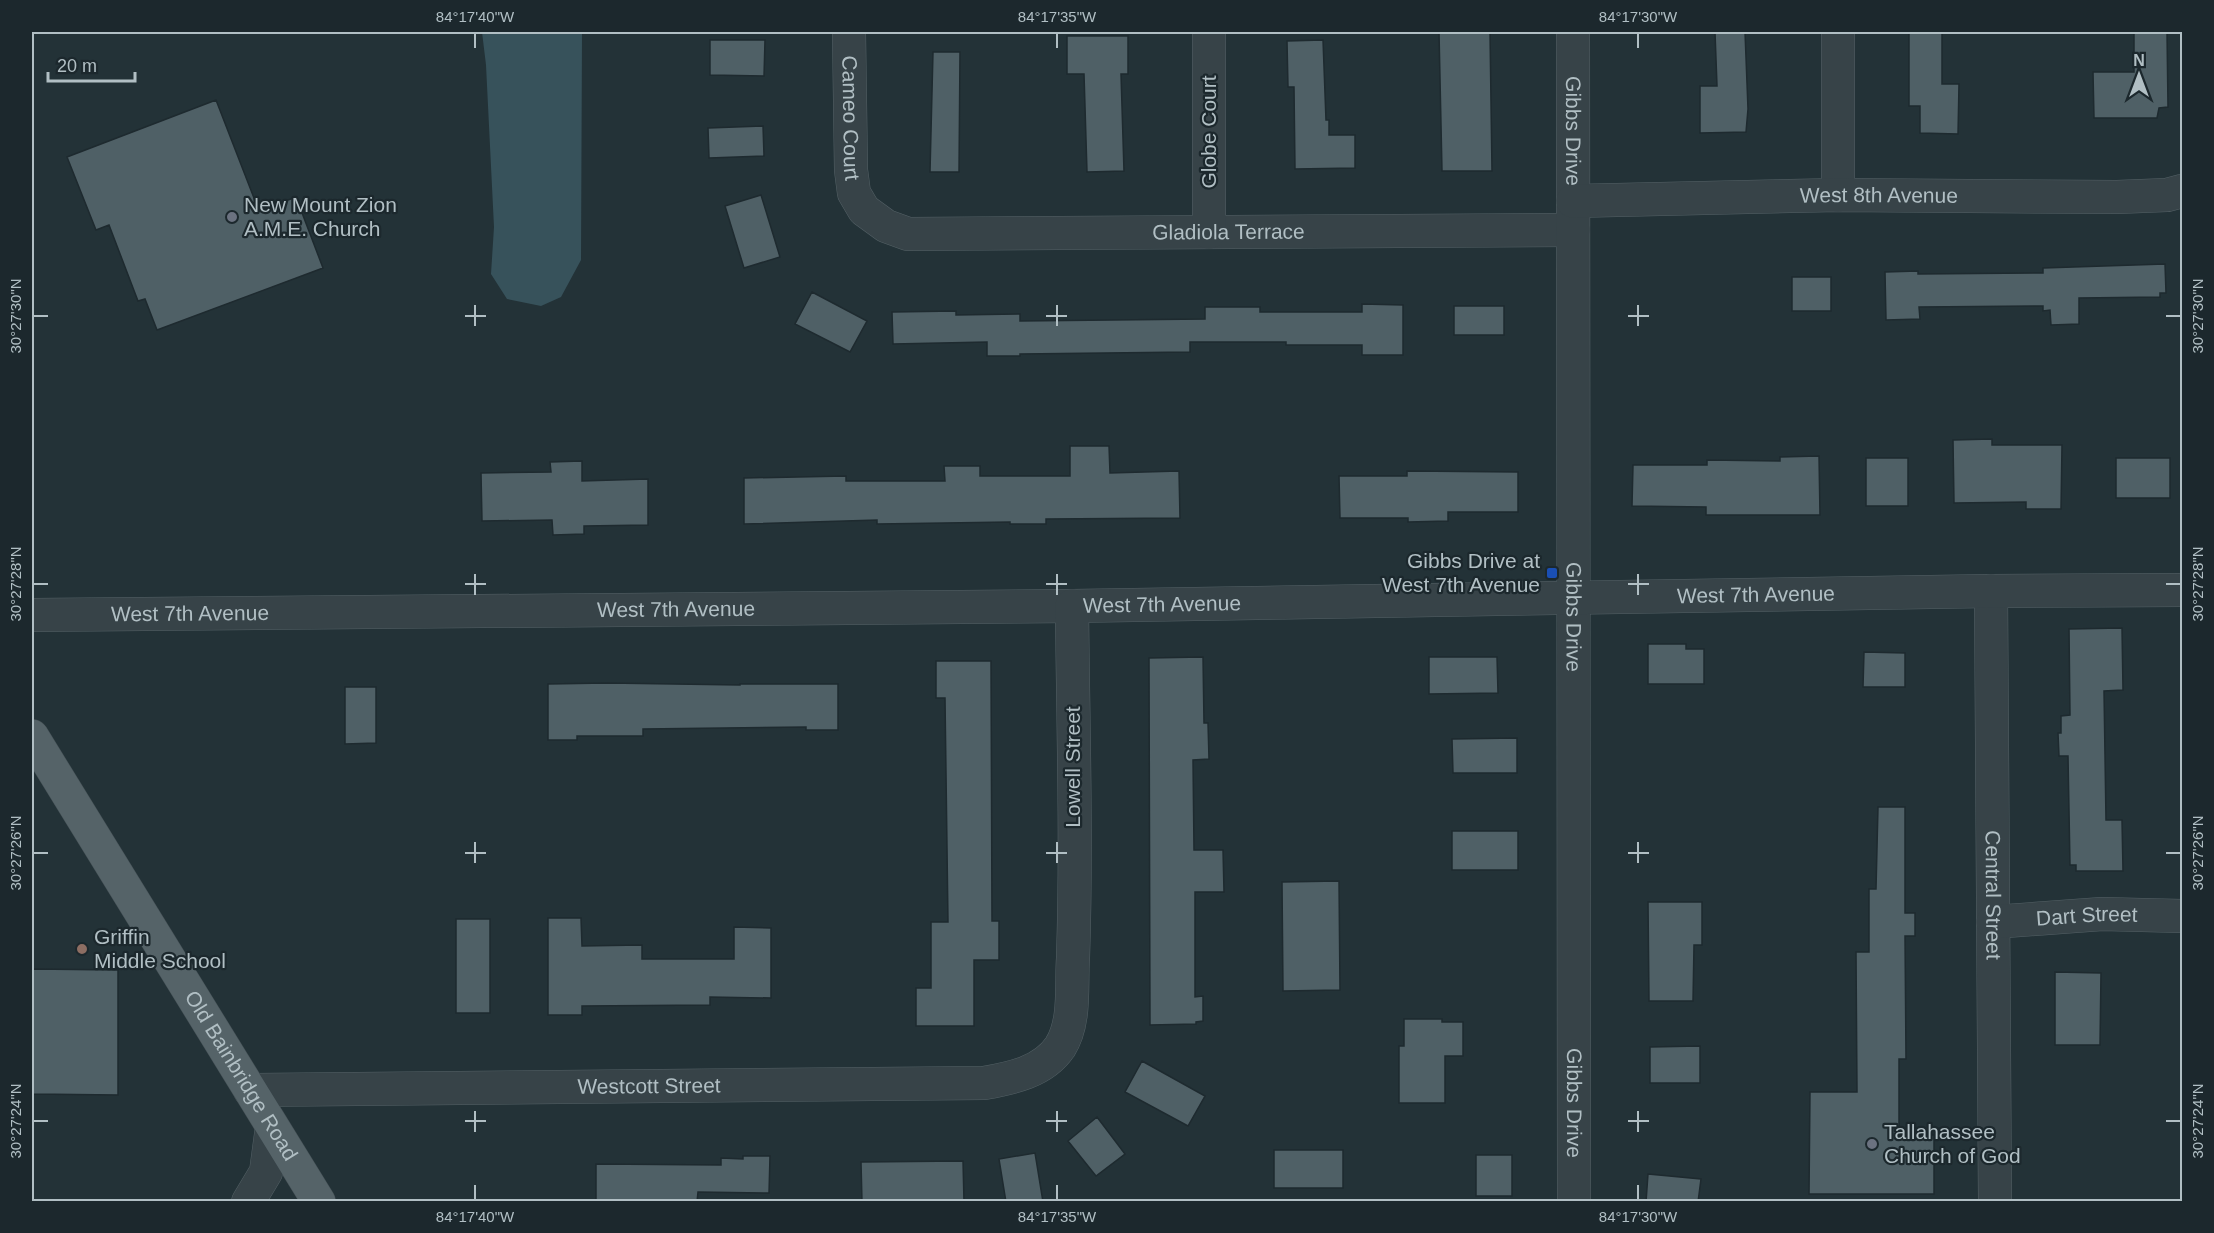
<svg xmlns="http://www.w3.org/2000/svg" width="2214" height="1233" font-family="Arial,sans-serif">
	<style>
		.water { fill: #37525b }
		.building { fill: #4f6066; stroke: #1e2a2f; stroke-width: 1.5 }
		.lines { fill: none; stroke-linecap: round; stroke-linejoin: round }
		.minor-casing { stroke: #546166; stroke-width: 34 }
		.major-casing { stroke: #434f54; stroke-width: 34 }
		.minor { stroke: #374348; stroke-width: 33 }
		.major { stroke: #556368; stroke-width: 33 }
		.ticks { fill: none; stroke: #b1bfc4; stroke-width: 2 }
		.worship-dot { fill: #6b7280; stroke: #1c282d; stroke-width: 2 }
		.transit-dot { fill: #1a4fb4; stroke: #1c282d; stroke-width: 2 }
		.education-dot { fill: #8d6e63; stroke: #1c282d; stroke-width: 2 }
		.labels { text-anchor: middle; stroke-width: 4.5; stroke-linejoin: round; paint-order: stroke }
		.street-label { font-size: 21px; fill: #b1bfc4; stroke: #1c282d }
		.poi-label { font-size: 21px; fill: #b1bfc4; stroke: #1c282d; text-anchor: start }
		.neatline { fill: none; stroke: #b1bfc4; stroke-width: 2 }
		.ticks-label { font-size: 15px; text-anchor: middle; fill: #b1bfc4 }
	</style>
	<rect width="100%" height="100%" fill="#233237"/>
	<path class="water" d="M482,32H582L581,260L561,297L541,306L507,299L491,274L494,227L486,65Z"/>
	<path class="building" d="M1439,32H1490L1492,171H1442Z
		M1715,32H1745L1748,109L1746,132L1700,133V86H1717Z
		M1909,32H1942V84H1959L1958,134L1920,133V106H1909Z
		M2134,32H2167L2168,107L2159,108L2157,118H2094L2093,72H2134Z
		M1067,36H1128V74H1121L1124,171L1087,172L1084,74H1067Z
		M710,40H765L764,76L710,75Z
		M1323,40L1326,120H1329V135H1355V168L1295,169L1294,87H1288L1287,41Z
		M933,52H960L959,172H930Z
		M216,100L259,211L296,197L323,268L157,330L145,299L138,301L109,225L96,230L67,157Z
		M763,126L764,156L709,158L708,128Z
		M761,195L780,257L744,268L725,206Z
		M2165,264L2166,293H2160V297L2079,298V324L2051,325L2050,310L2043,311V306L1919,307L1920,319L1886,320L1885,272L1918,271V274L2043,273V268Z
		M1792,277H1831V311H1792Z
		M812,292L867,321L850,352L795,324Z
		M1362,304L1403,305V355H1362V345H1286V342H1190V352L1020,354V356H987V342L893,344L892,312L956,311V315L1020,314V321L1205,319V307H1260V312H1362Z
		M1454,306H1504V335H1454Z
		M1992,439V445H2062L2061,509H2026V502L1954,503L1953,440Z
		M1070,446H1109L1110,473L1179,471L1180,518L1046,519V524H1010V522L877,524V520L744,524V478L846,476V481H945L944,466H980V476H1070Z
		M1819,456L1820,515H1706V507L1632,506L1633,465H1707V460L1780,461V457Z
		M1866,458H1908V506H1866Z
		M2116,458H2170V498H2116Z
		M582,461V481L648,479V525L584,526V534L553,535L552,520L482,521L481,473L551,472L550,462Z
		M1407,471L1518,472V512H1448V521L1408,522V518H1340L1339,476H1407Z
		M2122,628L2123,690L2104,691L2106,820H2122L2123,871H2076V865H2070L2068,756H2059L2058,733H2061V716L2070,715L2069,629Z
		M1648,644H1686V649H1704V684H1648Z
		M1864,652L1905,653V687H1863Z
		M1203,657L1204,723H1208L1209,759L1193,760L1194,850H1223L1224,892H1195V997L1203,996V1021L1196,1022V1024L1150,1025L1149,658Z
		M1429,657H1497L1498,693L1429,694Z
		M936,661H991L992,921H999V960H974V1026H916V988H931V922H948L945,698H936Z
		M607,683L740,685V684H838V730H806V727L643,729V736H577V740H548V684Z
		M345,687H376V743L345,744Z
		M1517,738V773H1453L1452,739Z
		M1878,807H1905V913H1915V936H1905L1906,1059H1899V1135H1934V1194H1809L1810,1092H1857L1856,952H1869V889H1876Z
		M1452,831H1518V870H1452Z
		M1339,881L1340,990L1283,991L1282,882Z
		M1648,902H1702V945H1694L1693,1001H1649Z
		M548,918H581L582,946L642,945V959H734V927L771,928V998L710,997V1005L582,1006V1015H548Z
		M456,919H490V1013H456Z
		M32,969L118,970V1095L32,1094Z
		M2055,972L2101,973L2100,1045H2055Z
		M1404,1019H1442V1022H1463V1056H1445V1103H1399V1046H1404Z
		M1700,1046V1083H1650V1047Z
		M1142,1061L1205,1096L1188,1126L1125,1092Z
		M1097,1117L1125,1154L1096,1176L1068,1141Z
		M1274,1150H1343V1188H1274Z
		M1035,1153L1043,1202H1006L999,1159Z
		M1476,1155H1512V1196H1476Z
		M743,1156H770L769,1193L698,1192L697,1202H596V1164L721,1165V1158L743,1159Z
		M963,1161L964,1202H862L861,1162Z
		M1648,1174L1701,1179L1698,1202H1646Z"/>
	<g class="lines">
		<g class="minor-casing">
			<g id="minor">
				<path id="s1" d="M849,32L851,170L854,193L864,210L886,226L908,234L1573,230"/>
				<path d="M1209,32V232"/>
				<path id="s2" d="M1573,32L1574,1202"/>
				<path d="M1838,32V195"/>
				<path id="s3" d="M1573,201L1838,195L2117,197L2167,195L2182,191"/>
				<path id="s4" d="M1991,591L1995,1202"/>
				<path id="s5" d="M32,615L1072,606L1991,591L2182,590"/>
				<path id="s6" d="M1993,922L2102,914L2182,916"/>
				<path id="s7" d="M250,1090L984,1083C1012,1078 1043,1072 1060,1047C1076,1022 1071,986 1073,958C1077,841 1073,723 1072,606"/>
				<path d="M248,1202L266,1172L272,1127"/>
			</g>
		</g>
		<g class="major-casing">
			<g id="major">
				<path id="s8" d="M32,736L319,1202"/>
			</g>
		</g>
		<use href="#minor" class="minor"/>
		<use href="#major" class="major"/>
	</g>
	<path class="ticks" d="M475,33V48M1057,33V48M1638,33V48M475,305V326M1057,305V326M1638,305V326M33,316H48M465,316H486M1046,316H1067M1628,316H1649M2166,316H2181M475,574V595M1057,574V595M1638,574V595M33,584H48M465,584H486M1046,584H1067M1628,584H1649M2166,584H2181M475,842V863M1057,842V863M1638,842V863M33,853H48M465,853H486M1046,853H1067M1628,853H1649M2166,853H2181M475,1111V1132M1057,1111V1132M1638,1111V1132M33,1121H48M465,1121H486M1046,1121H1067M1628,1121H1649M2166,1121H2181M475,1185V1200M1057,1185V1200M1638,1185V1200"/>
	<g class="worship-dot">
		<circle cx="232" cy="217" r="6"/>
		<circle cx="1872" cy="1144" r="6"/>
	</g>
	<rect class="transit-dot" x="1546" y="567" width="12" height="12" rx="3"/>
	<circle class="education-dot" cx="82" cy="949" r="6"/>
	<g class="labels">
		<g class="street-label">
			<text dy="7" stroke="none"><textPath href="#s1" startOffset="86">Cameo Court</textPath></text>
			<text dy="7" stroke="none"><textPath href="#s2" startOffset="99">Gibbs Drive</textPath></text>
			<text transform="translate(1209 132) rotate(-90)" y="7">Globe Court</text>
			<text dy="7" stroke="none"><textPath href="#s3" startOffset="306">West 8th Avenue</textPath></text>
			<text dy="7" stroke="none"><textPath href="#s1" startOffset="552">Gladiola Terrace</textPath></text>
			<text dy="7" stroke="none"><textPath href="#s5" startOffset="1724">West 7th Avenue</textPath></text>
			<text dy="7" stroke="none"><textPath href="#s5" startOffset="1130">West 7th Avenue</textPath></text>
			<text dy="7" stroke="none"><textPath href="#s5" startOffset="644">West 7th Avenue</textPath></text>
			<text dy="7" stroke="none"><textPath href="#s5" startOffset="158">West 7th Avenue</textPath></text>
			<text dy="7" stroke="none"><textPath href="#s2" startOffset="585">Gibbs Drive</textPath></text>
			<text transform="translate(1073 767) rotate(-90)" y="7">Lowell Street</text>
			<text dy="7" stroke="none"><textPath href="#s4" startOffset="304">Central Street</textPath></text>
			<text dy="7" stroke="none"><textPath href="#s6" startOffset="94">Dart Street</textPath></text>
			<text dy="7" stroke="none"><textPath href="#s8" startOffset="399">Old Bainbridge Road</textPath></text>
			<text dy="7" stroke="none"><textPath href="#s7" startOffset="399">Westcott Street</textPath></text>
			<text dy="7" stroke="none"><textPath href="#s2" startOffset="1071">Gibbs Drive</textPath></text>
		</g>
		<g class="poi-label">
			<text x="244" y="212">New Mount Zion<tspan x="244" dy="24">A.M.E. Church</tspan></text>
			<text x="1540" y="568" text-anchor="end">Gibbs Drive at<tspan x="1540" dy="24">West 7th Avenue</tspan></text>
			<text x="94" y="944">Griffin<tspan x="94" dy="24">Middle School</tspan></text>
			<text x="1884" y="1139">Tallahassee<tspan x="1884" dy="24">Church of God</tspan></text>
		</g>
	</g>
	<rect width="2214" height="1233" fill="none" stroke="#1c282d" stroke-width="66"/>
	<g transform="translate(2139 75)" stroke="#1c282d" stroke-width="4.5" paint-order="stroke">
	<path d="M0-4.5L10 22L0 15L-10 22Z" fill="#b1bfc4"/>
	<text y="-9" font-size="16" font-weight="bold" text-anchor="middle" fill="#b1bfc4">N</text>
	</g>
	<path d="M48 72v9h87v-9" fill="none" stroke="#b1bfc4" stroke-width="3"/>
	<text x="57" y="72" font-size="18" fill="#b1bfc4" stroke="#1c282d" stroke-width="4.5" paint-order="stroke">20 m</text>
	<rect x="33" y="33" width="2148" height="1167" class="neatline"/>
	<g class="ticks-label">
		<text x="475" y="22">84°17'40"W</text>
		<text x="1057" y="22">84°17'35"W</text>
		<text x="1638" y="22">84°17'30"W</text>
		<text transform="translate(16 316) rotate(-90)" y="5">30°27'30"N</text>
		<text transform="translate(2198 316) rotate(-90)" y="5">30°27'30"N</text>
		<text transform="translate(16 584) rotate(-90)" y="5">30°27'28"N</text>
		<text transform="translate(2198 584) rotate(-90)" y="5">30°27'28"N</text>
		<text transform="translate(16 853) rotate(-90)" y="5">30°27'26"N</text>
		<text transform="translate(2198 853) rotate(-90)" y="5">30°27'26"N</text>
		<text transform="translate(16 1121) rotate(-90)" y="5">30°27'24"N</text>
		<text transform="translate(2198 1121) rotate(-90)" y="5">30°27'24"N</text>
		<text x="475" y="1222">84°17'40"W</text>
		<text x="1057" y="1222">84°17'35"W</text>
		<text x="1638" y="1222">84°17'30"W</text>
	</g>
</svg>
